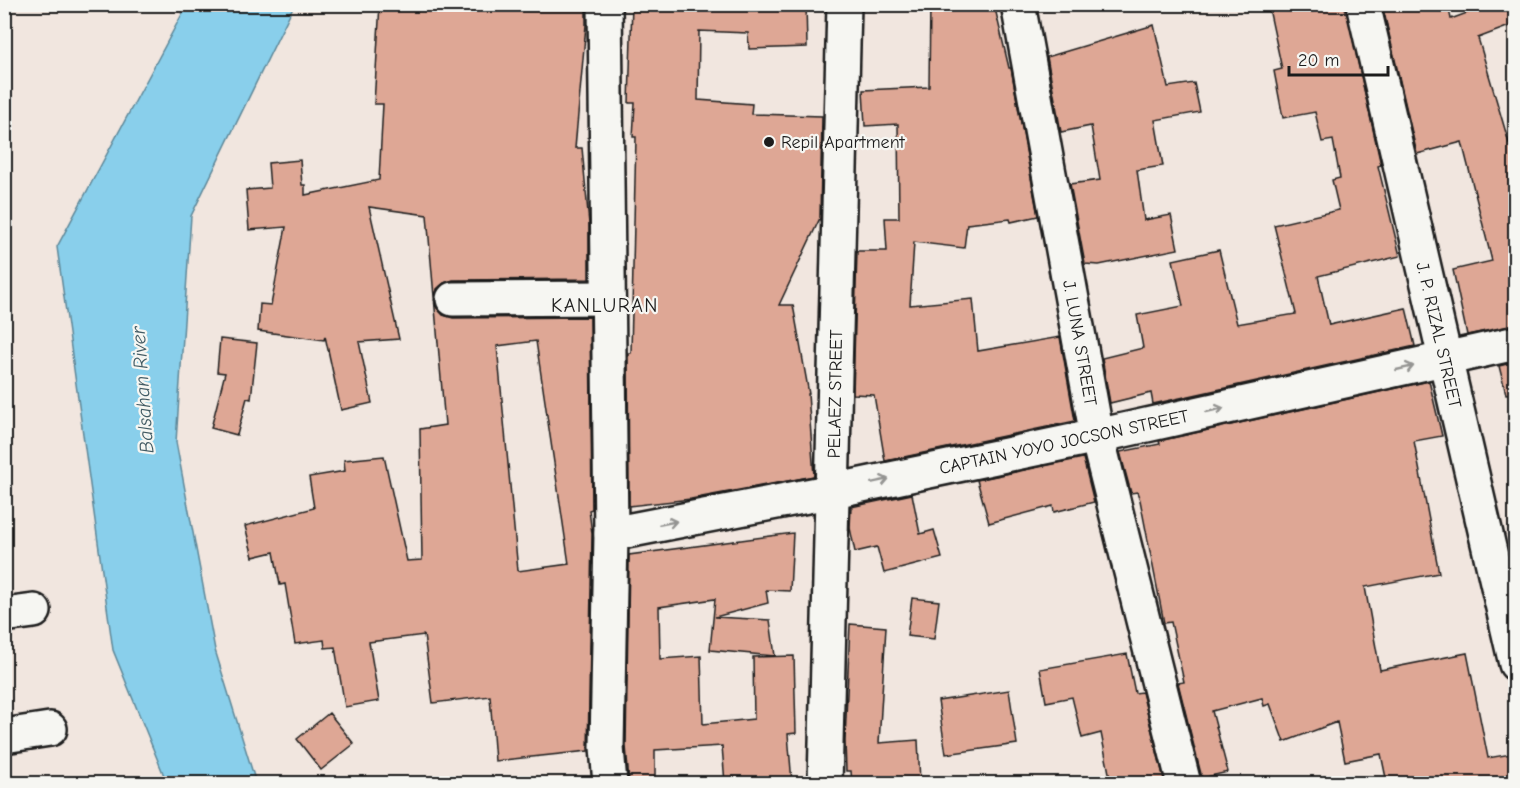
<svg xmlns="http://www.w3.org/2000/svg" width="1520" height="788" font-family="'Comic Neue',sans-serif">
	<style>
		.water { fill: #89cfeb; stroke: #5d8798; stroke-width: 1.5 }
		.building { fill: #dea795; stroke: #1c1c1c; stroke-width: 1.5; fill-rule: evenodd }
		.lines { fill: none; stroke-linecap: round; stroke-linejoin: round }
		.street-casing { stroke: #1c1c1c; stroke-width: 38 }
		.secondary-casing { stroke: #1c1c1c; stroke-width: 38 }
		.street { stroke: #f6f6f2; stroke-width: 33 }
		.secondary { stroke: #f6f6f2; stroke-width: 33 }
		.oneway { stroke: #949492 }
		.poi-dot { fill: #1c1c1c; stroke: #f6f6f2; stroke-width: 2 }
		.labels { text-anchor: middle; stroke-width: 4.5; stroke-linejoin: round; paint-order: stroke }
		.poi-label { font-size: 18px; fill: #1c1c1c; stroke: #f6f6f2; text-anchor: start }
		.street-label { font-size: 18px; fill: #1c1c1c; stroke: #f6f6f2 }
		.neighbourhood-label { font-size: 20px; letter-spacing: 1.5px; fill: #1c1c1c; stroke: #f6f6f2 }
		.water-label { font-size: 20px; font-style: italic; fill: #425b64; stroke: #f6f6f2 }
	</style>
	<rect width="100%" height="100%" fill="#f1e6df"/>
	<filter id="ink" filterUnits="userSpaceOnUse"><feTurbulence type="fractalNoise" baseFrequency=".0167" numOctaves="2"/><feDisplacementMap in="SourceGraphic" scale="12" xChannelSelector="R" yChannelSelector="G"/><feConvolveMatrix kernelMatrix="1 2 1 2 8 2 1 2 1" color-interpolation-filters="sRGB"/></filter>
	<g filter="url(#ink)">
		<path class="water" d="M187,5H294L191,216L176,442L215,650L256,783H167L113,650L57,247Z"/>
		<path class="building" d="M380,4H586V25L575,148H582L589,224V279L453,280L444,283L437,289L434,300L437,308L443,315L453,318L590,317L592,509L589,510L592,534L588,751L495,761L490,696L433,703L424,635L369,642L379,701L345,707L335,647L325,648L324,640L295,644L285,584L280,585L274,552L253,557L245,526L314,508L309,477L345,471L344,460L384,456L407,561L422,560L420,429L445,425L427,215L369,207L399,339L359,342L372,403L341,410L325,336L324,340L258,331L260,304L271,305L286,227L249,230L246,190L270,188L268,163L300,160L302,185H305V195L379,180L383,104H374ZM536,341L569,564L518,571L497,346Z
			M632,4H806L807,47L749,49L748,33L699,31L698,100L752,104L751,114L822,116L820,218L779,305H793L809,394H808L814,476L691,499L629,506L628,353H631L636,137H633L635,103H629Z
			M930,4H994L1009,68H1011L1038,216L1011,222L1010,219L967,224L964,248L914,242L910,305L973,299L978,351L1060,337L1075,421L885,461L874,395L853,394L857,251H887L885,218H899L898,124L865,126L863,90L929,87Z
			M1268,4H1345L1381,165L1378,166L1400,256L1318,276L1329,325L1406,308L1415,346L1153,404L1151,393L1110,403L1102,358L1143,348L1137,315L1183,306L1173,260L1219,250L1237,324L1296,314L1274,225L1339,210L1332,180L1340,178L1333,140L1322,142L1315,112L1283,118L1274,71L1282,69Z
			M1382,4H1448L1451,19L1491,4H1515V24L1478,38L1509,143L1515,141V325L1467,335L1453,270L1492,261L1462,142L1417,154Z
			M1154,25L1168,87L1194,83L1200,112L1155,120L1163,166L1137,170L1144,220L1171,215L1178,249L1099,265L1085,264L1070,184L1100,180L1091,126L1061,132L1047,57Z
			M220,339L257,343L251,399L247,398L237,435L211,428L225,373L217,372Z
			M1515,362V393L1506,394L1499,366Z
			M1429,381L1442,436L1414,441L1439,573L1365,587L1380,670L1467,653L1488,758L1511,754L1515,783H1387L1381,754L1345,761L1337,722L1284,742L1270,704L1264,706L1262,698L1212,711L1228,772L1202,778L1178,683L1184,682L1171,622L1164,623L1140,500L1137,492L1131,493L1120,452L1160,444L1159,441Z
			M1083,458L1094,502L1054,512L1053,506L989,523L977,480Z
			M912,494L920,534L934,530L942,558L884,573L877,547L855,552L850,528L851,507Z
			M793,533L790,591L766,590L768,603L715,617L770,620L775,656L710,650L715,599L659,607L660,659L701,656L703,724L754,719L753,657L794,656L796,733L788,734L792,783H725L722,746L655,750V782L629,781L626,746L629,555Z
			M912,598L939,601L934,639L907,636Z
			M850,624L886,627L879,743L918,740L920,783H852L851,771H846L845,741Z
			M1127,654L1135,693L1142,692L1165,783H1111L1101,733L1082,738L1072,697L1046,702L1040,669Z
			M1009,690L1017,744L946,754L938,701Z
			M329,713L354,744L321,770L297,739Z"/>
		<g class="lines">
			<g class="street-casing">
				<path id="street" d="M1018,4L1097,436L1184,784
					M1363,4L1516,664
					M453,299L608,298
					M4,615L34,611
					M4,736L50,729
					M610,784L607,747L611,534
					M825,784L844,4"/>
			</g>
			<g class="secondary-casing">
				<path id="secondary" d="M605,4L611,534L833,491L1097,436L1516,343"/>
			</g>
			<use href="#street" class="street"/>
			<use href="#secondary" class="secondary"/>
		</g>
		<defs><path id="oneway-shaft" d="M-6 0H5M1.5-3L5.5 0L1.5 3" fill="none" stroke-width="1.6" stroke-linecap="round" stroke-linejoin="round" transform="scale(1.5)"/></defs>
		<g class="oneway">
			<use href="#oneway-shaft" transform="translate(1405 368) rotate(-13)"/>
			<use href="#oneway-shaft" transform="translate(1215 410) rotate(-13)"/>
			<use href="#oneway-shaft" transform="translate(880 481) rotate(-12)"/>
			<use href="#oneway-shaft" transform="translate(668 523) rotate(-11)"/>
		</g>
	</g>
	<circle class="poi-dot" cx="769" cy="142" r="6"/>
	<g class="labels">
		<g class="poi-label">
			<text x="781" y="148">Repil Apartment</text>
		</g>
		<g class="street-label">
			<text transform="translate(1439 335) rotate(77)" y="6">J. P. RIZAL STREET</text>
			<text transform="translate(1080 343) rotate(80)" y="6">J. LUNA STREET</text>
			<text transform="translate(835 394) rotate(-89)" y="6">PELAEZ STREET</text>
			<text transform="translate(1064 442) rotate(-12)" y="6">CAPTAIN YOYO JOCSON STREET</text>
		</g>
		<g class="neighbourhood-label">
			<text x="605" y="312">KANLURAN</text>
		</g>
		<g class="water-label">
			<text transform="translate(142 390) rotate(-94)" y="7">Balsahan River</text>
		</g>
	</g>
	<rect width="1520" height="788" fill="none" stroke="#f6f6f2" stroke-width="24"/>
	<rect x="12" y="12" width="1496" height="764" fill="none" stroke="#1c1c1c" stroke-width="2" filter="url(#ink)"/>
	<path d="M1289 66v9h99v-9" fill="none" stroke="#1c1c1c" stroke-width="3"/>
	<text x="1298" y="66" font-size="18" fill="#1c1c1c" stroke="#f6f6f2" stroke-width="4.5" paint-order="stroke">20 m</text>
</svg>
